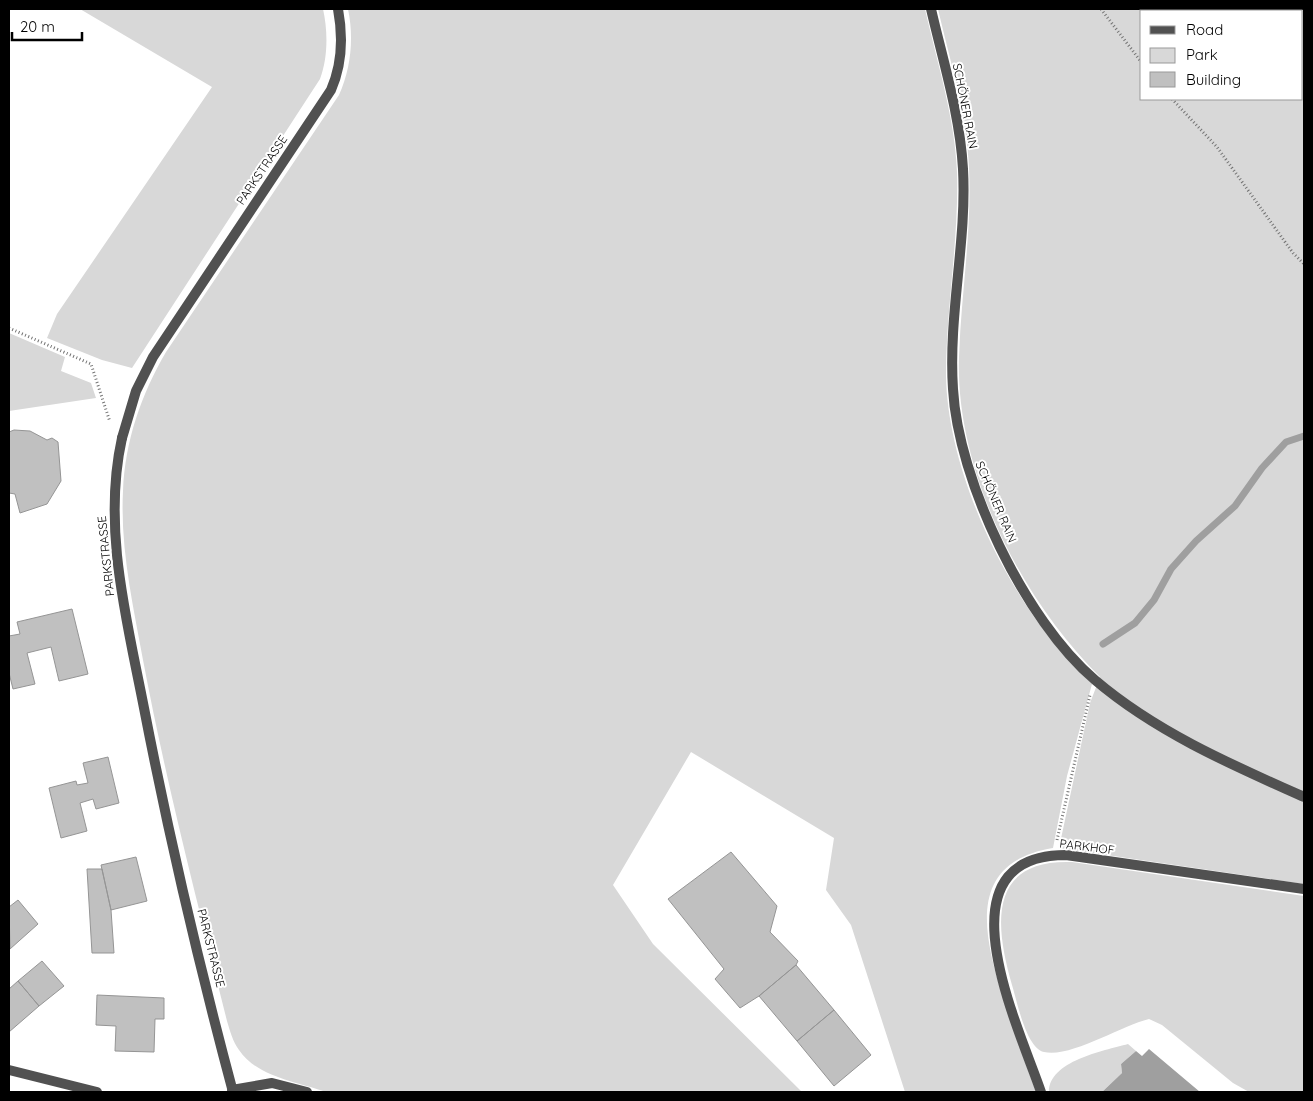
<svg xmlns="http://www.w3.org/2000/svg" width="1313" height="1101" font-family="Quicksand,sans-serif">
	<style>
		.green { fill: #d8d8d8; fill-rule: evenodd }
		.water { fill: #9f9f9f }
		.lines { fill: none; stroke-linecap: round; stroke-linejoin: round }
		.stream { stroke: #9f9f9f; stroke-width: 7 }
		.building { fill: #c0c0c0; stroke: #959595 }
		.path { stroke: #737373; stroke-width: 3; stroke-dasharray: 1 2.5; stroke-linecap: butt }
		.service { stroke: #515151; stroke-width: 10 }
		.minor { stroke: #515151; stroke-width: 10 }
		.labels { text-anchor: middle; stroke-width: 4; stroke-linejoin: round; paint-order: stroke }
		.street-label { font-size: 12px; fill: #000; stroke: #fff }
	</style>
	<rect width="100%" height="100%" fill="#fff"/>
	<path class="green" d="M80,9H323C328,31 328,58 320,79L132,368L102,360L47,338L57,314L212,87Z
		M348,9H925C937,62 955,118 957,172C959,240 946,308 946,376C948,480 1015,614 1092,684L1067,776L1053,848C969,862 982,929 1001,991C1011,1025 1024,1059 1036,1092H905L851,925L826,890L834,838L691,752L613,885L653,944L802,1092H326C298,1082 257,1077 239,1050C233,1042 230,1031 227,1021C197,901 166,782 143,660C133,605 120,548 123,491C125,441 141,395 166,352L339,95C351,68 354,38 348,9Z
		M938,9H1304V884L1059,848L1090,703L1100,677C1021,599 955,470 959,357C961,294 972,232 969,168C967,115 950,61 938,9ZM1142,11H1302V99H1142Z
		M9,333L65,357L61,371L91,383L96,398L9,411Z
		M1072,862L1304,896V1092H1249L1233,1083L1162,1025L1149,1019C1120,1026 1071,1058 1044,1052C1026,1048 1017,1001 1012,985C995,926 987,859 1072,862Z
		M1128,1044L1136,1051L1121,1064L1122,1073L1102,1092H1049C1049,1061 1103,1051 1128,1044Z"/>
	<path class="water" d="M1149,1049L1200,1092H1102L1122,1073L1121,1064L1136,1051L1142,1056Z"/>
	<g class="lines">
		<path class="stream" d="M1103,644L1135,623L1154,600L1171,569L1196,541L1235,506L1262,468L1286,442L1304,436"/>
	</g>
	<path class="building" d="M14,430L30,431L47,440L52,438L58,442L61,481L47,504L20,513L15,494L9,493V432Z
		M72,609L88,674L59,681L51,647L27,653L35,684L13,689L9,673V636L20,634L17,622Z
		M108,757L119,803L96,809L93,799L80,803L87,831L61,838L49,788L76,781L77,785L88,783L83,763Z
		M731,852L777,906L770,932L798,961L796,965L759,996L740,1008L715,979L724,969L668,899Z
		M136,857L147,901L111,910L101,865Z
		M87,869H102L111,910L114,953H92Z
		M18,900L38,924L10,949L9,907Z
		M42,961L64,986L39,1006L18,981Z
		M796,965L834,1010L797,1041L759,996Z
		M18,981L39,1006L9,1032V989Z
		M97,995L164,998V1019H155L154,1052L115,1051L116,1026L96,1025Z
		M834,1010L871,1055L834,1086L797,1041Z"/>
	<g class="lines">
		<path class="path" d="M1101,9L1142,63
			M1172,99L1217,147L1293,253L1304,264
			M9,328L91,364L110,422
			M1057,840L1090,695"/>
		<path class="service" d="M931,9C943,61 960,115 963,169C967,242 948,315 953,389C958,480 1025,621 1095,680C1156,732 1232,765 1304,797
			M122,438L136,391L153,357L331,90C342,65 343,36 338,9
			M1041,1092C1019,1027 935,855 1066,855L1304,889"/>
		<path class="minor" d="M122,438C102,528 127,620 144,708C169,837 199,965 233,1092
			M9,1070L97,1092
			M232,1090L272,1083L307,1092"/>
	</g>
	<g class="labels">
		<g class="street-label">
			<text transform="translate(965 106) rotate(79)" y="4">SCHÖNER RAIN</text>
			<text transform="translate(262 170) rotate(-56)" y="4">PARKSTRASSE</text>
			<text transform="translate(996 502) rotate(67)" y="4">SCHÖNER RAIN</text>
			<text transform="translate(106 556) rotate(-96)" y="4">PARKSTRASSE</text>
			<text transform="translate(1087 847) rotate(7)" y="4">PARKHOF</text>
			<text transform="translate(211 948) rotate(76)" y="4">PARKSTRASSE</text>
		</g>
	</g>
	<rect width="1313" height="1101" fill="none" stroke="#000000" stroke-width="20"/>
	<rect x="1140" y="10" width="162" height="90" fill="#ffffff" stroke="#999999"/>
	<rect x="1150" y="26" width="25" height="8" fill="#515151" stroke="#999999"/>
	<text x="1186" y="35" font-size="15" fill="#000000">Road</text>
	<rect x="1150" y="48" width="25" height="15" fill="#d8d8d8" stroke="#999999"/>
	<text x="1186" y="60" font-size="15" fill="#000000">Park</text>
	<rect x="1150" y="72" width="25" height="15" fill="#c0c0c0" stroke="#999999"/>
	<text x="1186" y="85" font-size="15" fill="#000000">Building</text>
	<path d="M12 32v8h70v-8" fill="none" stroke="#000000" stroke-width="2.5"/>
	<text x="20" y="32" font-size="15" fill="#000000" stroke="#ffffff" stroke-width="4" paint-order="stroke">20 m</text>
</svg>
